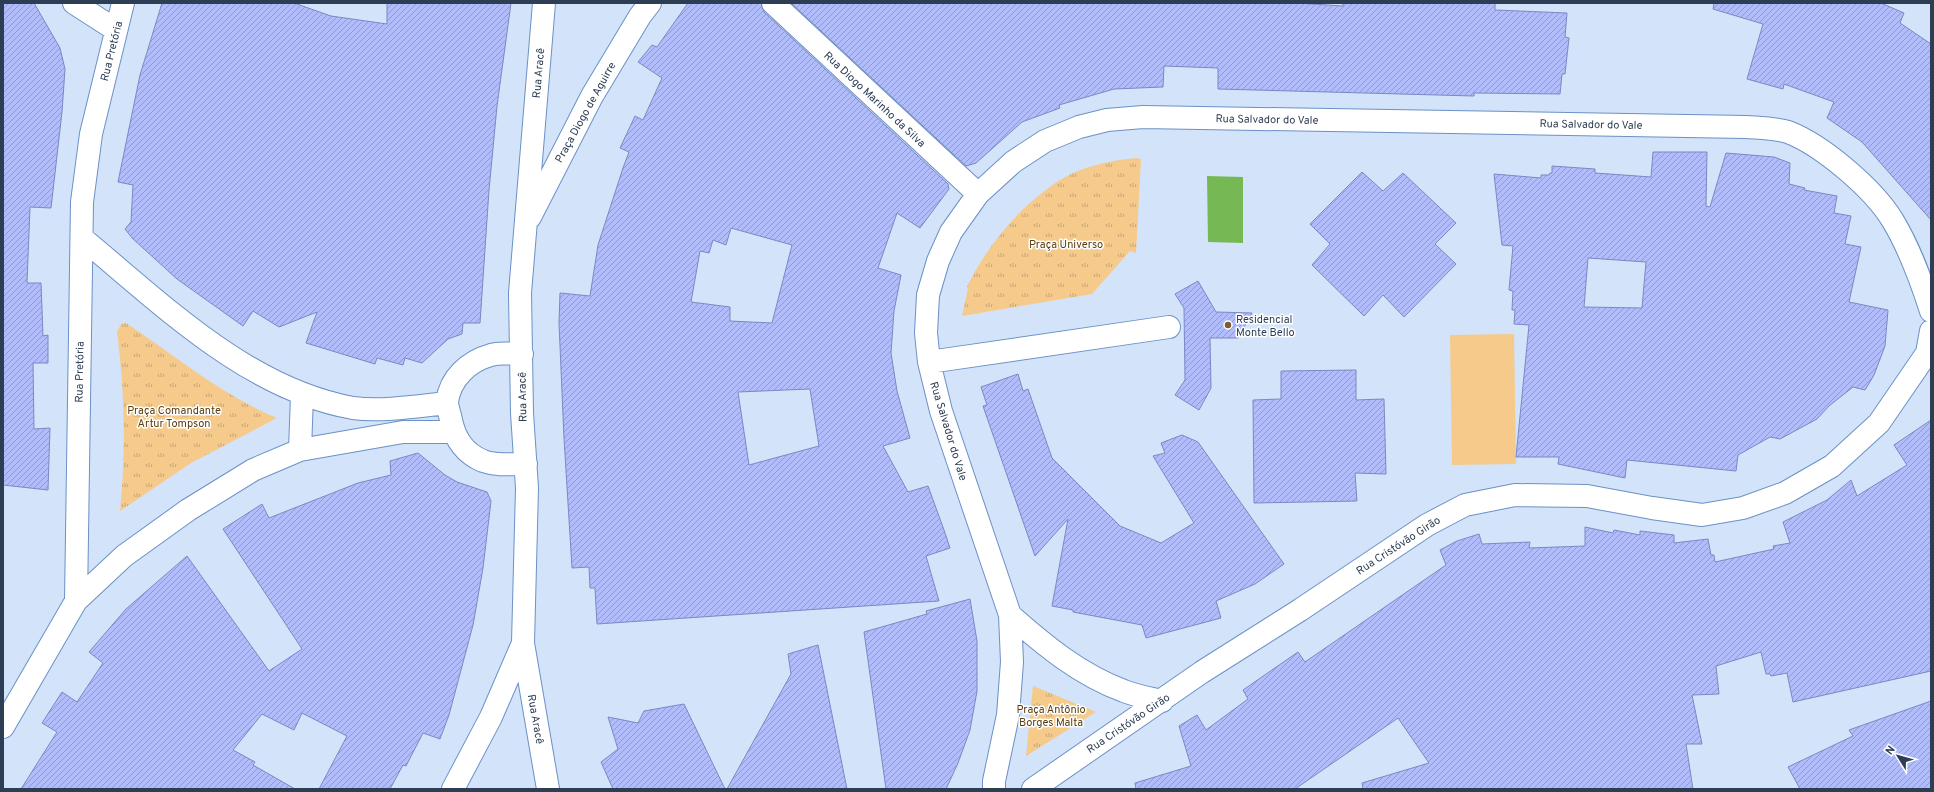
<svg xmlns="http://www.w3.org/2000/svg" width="1934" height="792" font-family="Overpass,sans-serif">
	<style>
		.grass { fill: url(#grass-tufts) }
		.pitch { fill: #f5ca8b }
		.water { fill: #76b954 }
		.building { fill: url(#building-hatch); stroke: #7d87c2; fill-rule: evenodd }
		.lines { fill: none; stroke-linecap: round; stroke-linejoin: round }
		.minor-casing { stroke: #6b91c6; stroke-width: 24 }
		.minor { stroke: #fff; stroke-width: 22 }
		.poi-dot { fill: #795c30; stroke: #fff; stroke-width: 1.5 }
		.labels { text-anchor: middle; stroke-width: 3; stroke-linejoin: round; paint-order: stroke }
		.street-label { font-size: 11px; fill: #2d3e54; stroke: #fff }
		.park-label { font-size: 11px; fill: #5a3e0f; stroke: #fff }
		.poi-label { font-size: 11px; fill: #2d3e54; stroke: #fff; text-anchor: start }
	</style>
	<defs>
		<pattern id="grass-tufts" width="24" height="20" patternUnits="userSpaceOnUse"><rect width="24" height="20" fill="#f5ca8b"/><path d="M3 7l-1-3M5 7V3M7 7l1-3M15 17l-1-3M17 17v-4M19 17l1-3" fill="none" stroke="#c7a574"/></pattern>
		<pattern id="building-hatch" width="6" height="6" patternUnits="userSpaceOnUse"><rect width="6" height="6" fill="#b1bcfb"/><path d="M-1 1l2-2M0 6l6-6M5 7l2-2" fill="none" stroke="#909ace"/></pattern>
	</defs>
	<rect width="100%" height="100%" fill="#d2e3fa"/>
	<path class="grass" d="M1136,158L1141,159L1136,253L1130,251L1092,294L962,316L968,288L967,287C987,244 1028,196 1071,174C1090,165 1115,160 1136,158Z
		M126,323C176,356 221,395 277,418L191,463L120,511C126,451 125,392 117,332L121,324Z
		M1033,686L1096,712L1026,756Z"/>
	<path class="pitch" d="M1514,334L1516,464L1452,465L1450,335Z"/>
	<path class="water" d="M1207,176L1243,177V243L1208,242Z"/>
	<path class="building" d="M3,3H34L60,48L65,69L62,112L51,208L30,207L27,283H41L43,336L48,335V363H33L34,429L50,428L48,490L3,485Z
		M162,3H294L331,16L387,24V3H511L497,106L489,190L480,323H463L462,334L448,339L422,363L405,358L403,365L377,358L375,364L306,343L317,312L279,327L253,311L243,326L177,279L133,239L125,229L131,222L133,185L118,182L140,75Z
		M688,3H761L764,12L948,184L949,189L920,228L897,213L878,268L901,275L894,311L891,353L897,391L910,438L883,446L908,492L928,486L944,530L950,548L926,556L939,601L597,624L595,588H590L589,567L572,568L564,438L559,323L560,293L590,296L598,245L623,168L629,152L620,148L635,116L643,120L662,78L638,62L652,45L657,47ZM731,228L792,245L772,323L730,321V307L691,302L700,251L709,253L713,240L726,245ZM810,389L819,446L749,465L738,392Z
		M791,3H1296L1343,6V3H1495V10L1567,13L1565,37L1569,38L1565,74H1562L1560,94L1474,93V96L1218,89V68L1164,66L1163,87L1114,89L1059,105L1060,108L1022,122L976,163L966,166Z
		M1714,3H1881L1904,13L1900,23L1931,44V220L1862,142L1827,118L1834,102L1784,84L1783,89L1747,79L1763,24L1713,9Z
		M1653,152H1707L1706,206L1710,207L1726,153L1774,157L1790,163L1789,184L1805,188L1804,190L1837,196L1834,213L1851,216L1845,244L1861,247L1849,302L1888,310L1885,346L1874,375L1865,390L1853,387L1829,406L1817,419L1780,439L1770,437L1738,455L1736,471L1627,460L1625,478L1558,464L1559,457H1516L1529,325L1514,324L1515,310H1512L1513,291L1509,290L1513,246L1502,245L1494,174L1541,178V175H1549L1550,173H1552V166L1595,169V173L1651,177ZM1588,258L1646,262L1642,308L1584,307Z
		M1362,172L1383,191L1403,173L1456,223L1435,244L1456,264L1404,317L1383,295L1364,316L1312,265L1330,244L1310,224Z
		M1198,281L1216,312L1252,313L1238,338H1210L1211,388L1199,410L1175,395L1185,380L1184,308L1175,294Z
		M1356,370V400L1384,399L1386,474L1355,473L1357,501L1254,503L1253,400L1281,399V371Z
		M1018,374L1023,391L1028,389L1052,458L1120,526L1161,543L1194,523L1153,456L1165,453L1161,443L1182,435L1198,442L1284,564L1255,584L1216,601L1221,618L1146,638L1142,625L1073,612V610L1052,606L1068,519L1035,556L983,406L987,405L981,387Z
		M1931,420V671L1793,702L1787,673L1771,676L1770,674H1766L1761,652L1716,666L1719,694L1692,695L1702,744H1686L1693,789H1363L1362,783L1429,763L1398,718L1295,789H1136L1135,783L1191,766L1179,726L1197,715L1206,730L1248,699L1243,690L1298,652L1305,662L1446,565L1440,550L1457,541L1479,534L1482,544L1530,542L1529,548L1585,546V527L1613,533L1614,530L1640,535V531L1674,535V543L1708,539L1711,555H1714L1715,562L1774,549L1773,546L1790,543L1783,522L1827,500L1851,480L1857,496L1907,465L1894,445Z
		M418,453L445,475L457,482L487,492L491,501L483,568L473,625L449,715L440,739L423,733L406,766L403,765L390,789H319L347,736L302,713L294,730L262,714L233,750L255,762L253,765L295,789H21L57,732L42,723L62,692L77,702L103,663L89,652L126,609L187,556L269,671L302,649L223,529L262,504L269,518L358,483L391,475L390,461Z
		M970,599L977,641V691L970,730L958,763L946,789H886L864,632L927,614L926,611Z
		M818,645L847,789H727L791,674L788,654Z
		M1931,701V789H1800L1788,767L1853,736L1849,730Z
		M684,704L725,789H613L601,762L618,749L608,717L638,723L644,711Z"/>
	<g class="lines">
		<g class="minor-casing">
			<path id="minor" d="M74,3L116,30
				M544,3L520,293L522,413L527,488L523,643L548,789
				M773,3L978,194
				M530,217L592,96L640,16L650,3
				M82,238C162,304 247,389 353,408C382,412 419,406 447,403
				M522,354C512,354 500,352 491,355C469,361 450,378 447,402C447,407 450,414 451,420C455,439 464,453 483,461C497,466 512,464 526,464
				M929,362L1169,327
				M300,450L302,395
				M76,601L124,556L188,510L253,470L300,450L403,432H453
				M1010,615C1044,645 1080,675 1124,691C1136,696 1149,698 1162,701
				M3,727L76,601L82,202L91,134L123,3
				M453,789L491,717L523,643
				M994,789V781L1008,715L1012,662L1010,615L941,411L929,362L926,333L928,295L938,261L951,232L978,194L1013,162L1045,141L1079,127L1107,120L1143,117L1746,127C1759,128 1775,128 1788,132C1822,145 1874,189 1893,221C1910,249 1921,280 1931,311
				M1033,789L1202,672L1300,610L1427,525L1465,505L1515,495L1587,496L1652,508L1702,515L1743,508L1785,493L1832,466L1879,423L1927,353L1931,331"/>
		</g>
		<use href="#minor" class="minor"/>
	</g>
	<circle class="poi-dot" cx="1228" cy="325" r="4"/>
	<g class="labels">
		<g class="street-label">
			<text transform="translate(111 51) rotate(-76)" y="4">Rua Pretória</text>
			<text transform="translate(538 73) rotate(-85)" y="4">Rua Aracê</text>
			<text transform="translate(875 99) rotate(43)" y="4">Rua Diogo Marinho da Silva</text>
			<text transform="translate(585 112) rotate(-61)" y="4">Praça Diogo de Aguirre</text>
			<text transform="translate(1267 119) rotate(1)" y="4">Rua Salvador do Vale</text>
			<text transform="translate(1591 124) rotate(1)" y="4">Rua Salvador do Vale</text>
			<text transform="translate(79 372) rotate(-89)" y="4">Rua Pretória</text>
			<text transform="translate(522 397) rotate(-91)" y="4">Rua Aracê</text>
			<text transform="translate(949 431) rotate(73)" y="4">Rua Salvador do Vale</text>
			<text transform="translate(1398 545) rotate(-33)" y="4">Rua Cristóvão Girão</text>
			<text transform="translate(536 719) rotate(80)" y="4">Rua Aracê</text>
			<text transform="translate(1128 723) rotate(-34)" y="4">Rua Cristóvão Girão</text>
		</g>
		<g class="park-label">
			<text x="1066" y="248">Praça Universo</text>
			<text x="174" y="414">Praça Comandante<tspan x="174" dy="13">Artur Tompson</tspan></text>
			<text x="1051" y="713">Praça Antônio<tspan x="1051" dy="13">Borges Malta</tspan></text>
		</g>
		<g class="poi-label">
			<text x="1236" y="323">Residencial<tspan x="1236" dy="13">Monte Bello</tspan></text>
		</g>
	</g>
	<rect width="1934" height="792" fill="none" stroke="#2d3e54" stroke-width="8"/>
	<g transform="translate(1898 756) rotate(307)" stroke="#ffffff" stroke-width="3" paint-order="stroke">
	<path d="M0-3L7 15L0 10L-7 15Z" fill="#2d3e54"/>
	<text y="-6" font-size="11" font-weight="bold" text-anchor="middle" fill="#2d3e54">N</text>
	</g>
</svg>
